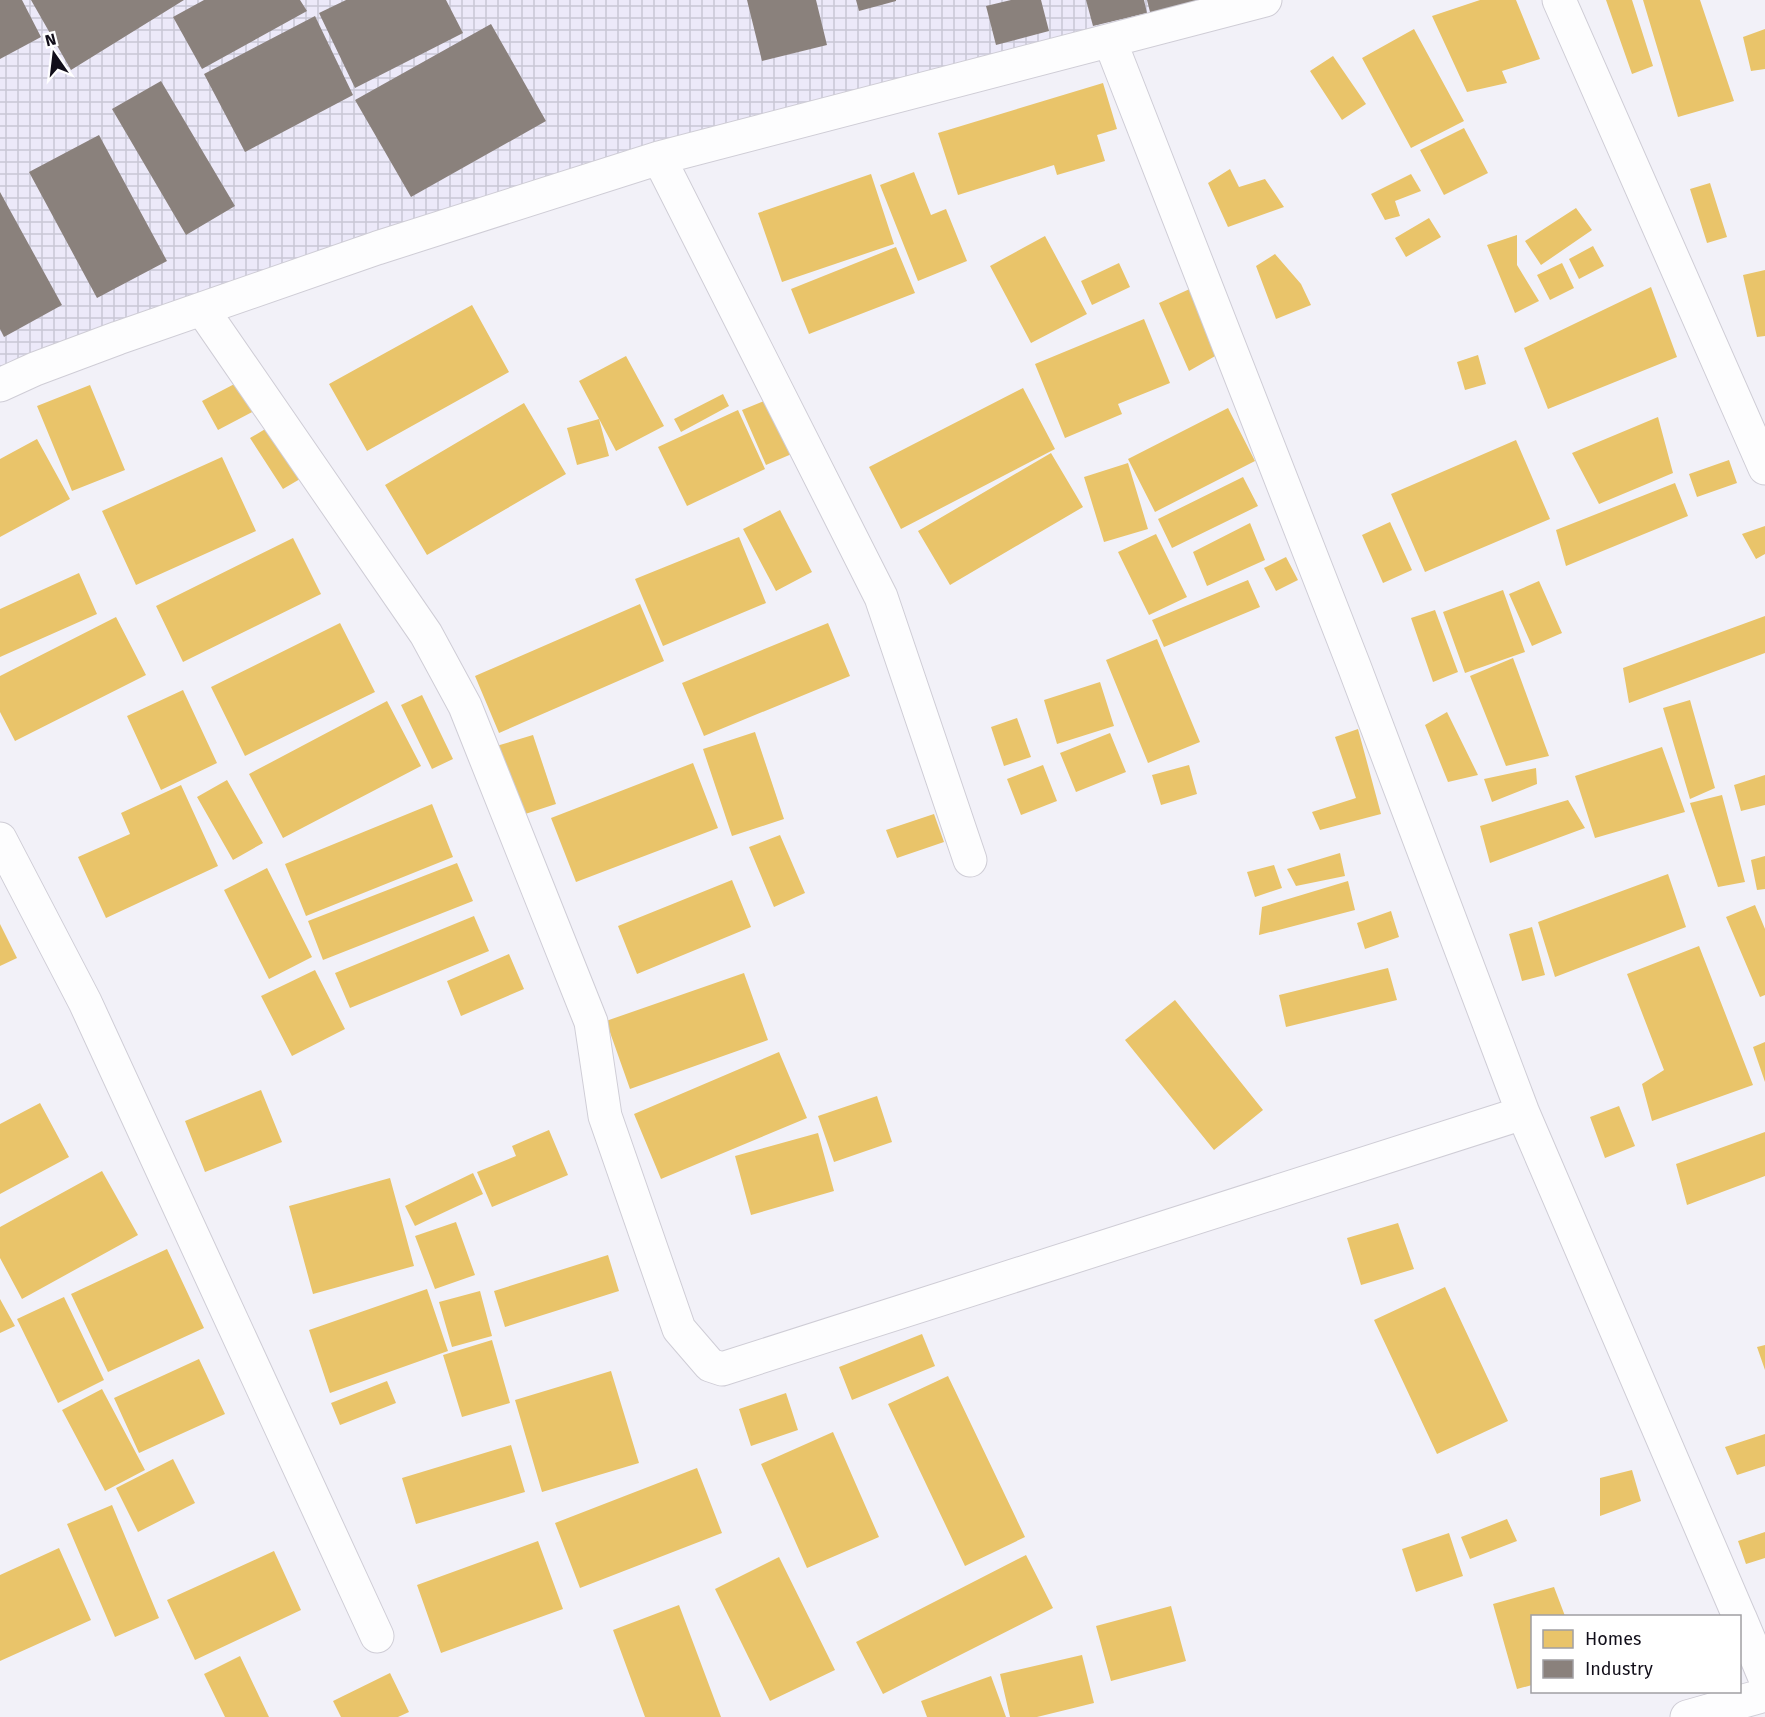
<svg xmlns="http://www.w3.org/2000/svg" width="1765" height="1717" font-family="'Fira Sans',sans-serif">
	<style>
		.industrial { fill: url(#industrial-grid) }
		.homes { fill: #e9c46a }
		.industry { fill: #8a817c }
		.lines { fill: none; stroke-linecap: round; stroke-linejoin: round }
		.minor-casing { stroke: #cfcdd6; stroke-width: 35 }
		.minor { stroke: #fdfdfe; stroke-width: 33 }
	</style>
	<defs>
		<pattern id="industrial-grid" width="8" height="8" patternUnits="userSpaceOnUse" patternTransform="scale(1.5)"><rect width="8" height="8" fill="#ece9f9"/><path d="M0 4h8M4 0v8" fill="none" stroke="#c9c7d5"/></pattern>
	</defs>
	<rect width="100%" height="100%" fill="#f2f1f8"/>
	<path class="industrial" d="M0,0H1161L1151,31L586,175L0,386Z"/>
	<path class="homes" d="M1480,0H1516L1540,59L1502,71L1507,83L1467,92L1432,16Z
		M1606,0H1632L1653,66L1632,74Z
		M1643,0H1700L1734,101L1678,117Z
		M1414,29L1464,121L1411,148L1362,58Z
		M1765,29V69L1751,71L1743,37Z
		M1333,56L1366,104L1342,120L1310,71Z
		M1103,83L1117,129L1097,135L1105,161L1057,175L1054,165L958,195L938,133Z
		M1464,128L1488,173L1444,195L1420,150Z
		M1230,169L1239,187L1265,179L1284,207L1228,227L1208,183Z
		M914,172L931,215L946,209L967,261L918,281L880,185Z
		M871,174L894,244L782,282L758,213Z
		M1411,174L1421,191L1395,201L1400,216L1385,220L1371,194Z
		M1710,183L1727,237L1707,243L1690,189Z
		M1576,208L1592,230L1541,265L1525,241Z
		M1429,218L1441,237L1406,257L1395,238Z
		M1517,235V265L1539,301L1515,313L1487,245Z
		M1045,236L1087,314L1031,343L990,266Z
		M1593,246L1604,266L1579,279L1569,259Z
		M896,247L915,293L809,334L791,289Z
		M1275,254L1301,284L1311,305L1276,319L1256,266Z
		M1119,263L1130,287L1092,305L1081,281Z
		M1562,263L1574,288L1550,300L1537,275Z
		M1765,270V336L1757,337L1743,275Z
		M1194,287L1224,351L1189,371L1159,303Z
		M1651,287L1677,357L1548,409L1524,348Z
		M472,305L509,372L367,451L329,384Z
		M1144,319L1170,383L1118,404L1122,414L1065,438L1035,364Z
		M1478,355L1486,384L1465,390L1457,362Z
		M626,356L664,426L616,451L579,381Z
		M242,380L258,409L218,430L202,401Z
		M90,385L125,470L72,491L37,406Z
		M1023,388L1055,449L901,529L869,467Z
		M723,394L729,406L681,432L674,419Z
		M771,398L794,453L766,465L742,410Z
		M524,403L566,474L427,555L385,485Z
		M1228,408L1255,461L1155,512L1128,459Z
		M738,410L765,469L687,506L658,447Z
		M1658,417L1673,473L1599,504L1572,453Z
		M599,419L609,456L577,465L567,428Z
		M267,428L300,479L283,489L250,438Z
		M37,439L70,499L0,537V459Z
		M1516,440L1550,519L1425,572L1391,494Z
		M1051,453L1083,507L950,585L918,531Z
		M222,457L256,531L136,585L102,511Z
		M1729,460L1737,483L1697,497L1689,474Z
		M1128,463L1148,529L1104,542L1084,477Z
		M1243,477L1258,506L1172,548L1158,519Z
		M1675,483L1688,516L1566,566L1556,530Z
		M780,510L812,572L776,591L743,529Z
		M1390,522L1412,570L1383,583L1362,535Z
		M1250,523L1265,560L1207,586L1193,552Z
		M1765,526V554L1756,559L1742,534Z
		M1156,534L1187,597L1149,615L1118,552Z
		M739,537L766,603L663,646L635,579Z
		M293,538L321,594L183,662L156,606Z
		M1286,557L1298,580L1276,591L1264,568Z
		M79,573L97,614L0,657V609Z
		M1248,580L1260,607L1164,647L1152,620Z
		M1539,581L1562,633L1532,646L1509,594Z
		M1503,590L1525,652L1465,673L1443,612Z
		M640,604L664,661L499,733L475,676Z
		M1435,610L1458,672L1433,682L1411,618Z
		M1765,616V653L1629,703L1623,668Z
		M116,617L146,675L15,741L0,712V676Z
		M340,623L375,692L245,756L211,687Z
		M828,623L850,676L704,736L682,683Z
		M1157,639L1200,742L1148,763L1106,660Z
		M1513,658L1549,756L1506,766L1470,676Z
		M1100,682L1114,726L1057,744L1044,700Z
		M183,690L217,763L161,790L127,716Z
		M422,695L453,759L432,769L401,705Z
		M1690,700L1715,788L1690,799L1663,708Z
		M387,701L421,766L283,838L249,774Z
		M1447,712L1478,775L1448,782L1425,725Z
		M1017,718L1031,757L1004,766L991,727Z
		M1358,729L1381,814L1320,830L1312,812L1356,798L1335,737Z
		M755,732L784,819L732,836L703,749Z
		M1110,733L1126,772L1076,792L1060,753Z
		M533,735L556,804L516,817L493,747Z
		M1662,747L1685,812L1595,838L1575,776Z
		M693,763L718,828L576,882L551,818Z
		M1043,765L1057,801L1021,815L1007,779Z
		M1189,765L1197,794L1161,805L1152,775Z
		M1536,768L1537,784L1492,802L1484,779Z
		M1765,775V805L1741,811L1734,785Z
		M227,780L263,843L233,860L197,797Z
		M181,785L218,866L106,918L78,857L130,834L121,813Z
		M1722,795L1745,882L1718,887L1690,803Z
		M1568,800L1585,828L1490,863L1480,826Z
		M432,804L453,857L306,916L285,864Z
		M934,814L944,842L897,858L886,830Z
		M780,835L805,893L774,907L749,847Z
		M1340,853L1345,876L1296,886L1287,869Z
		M1765,856V889L1757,890L1751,860Z
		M457,863L473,901L323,960L308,921Z
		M1274,865L1282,888L1255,897L1247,872Z
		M267,868L312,957L269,979L224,890Z
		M1668,874L1686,927L1555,977L1538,922Z
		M732,880L751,927L637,974L618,926Z
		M1348,881L1355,910L1259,935L1262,907Z
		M1755,905L1765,929V995L1760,997L1726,917Z
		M1391,911L1399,937L1365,949L1357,923Z
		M474,916L489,951L350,1008L335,973Z
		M0,924L17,958L0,966Z
		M1532,927L1545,975L1522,981L1509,934Z
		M1699,946L1753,1085L1652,1121L1642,1084L1664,1070L1627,974Z
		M509,954L524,989L461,1016L447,981Z
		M1388,968L1397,1000L1286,1027L1279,995Z
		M315,970L345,1029L292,1056L261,996Z
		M744,973L768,1040L630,1089L606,1021Z
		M1175,1000L1263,1110L1214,1150L1125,1040Z
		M1765,1042V1082L1753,1047Z
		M779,1052L807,1118L661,1179L634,1114Z
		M261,1090L282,1142L205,1172L185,1121Z
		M877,1096L892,1142L834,1162L818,1116Z
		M40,1103L69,1157L0,1194V1124Z
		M1619,1106L1635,1146L1605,1158L1590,1117Z
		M549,1130L568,1175L492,1207L477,1172L516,1156L512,1146Z
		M1765,1132V1176L1687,1205L1676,1164Z
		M818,1133L834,1191L751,1215L735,1156Z
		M102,1171L138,1235L22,1299L0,1258V1227Z
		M473,1173L483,1194L415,1226L405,1206Z
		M390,1178L414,1266L313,1294L289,1206Z
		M456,1222L475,1275L435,1289L415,1236Z
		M1398,1223L1414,1269L1361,1285L1347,1238Z
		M167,1249L204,1328L108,1372L71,1294Z
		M608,1255L619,1291L505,1327L494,1291Z
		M1445,1287L1508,1421L1437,1454L1374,1320Z
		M427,1289L448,1351L330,1393L309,1330Z
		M480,1291L492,1336L452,1347L439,1302Z
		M64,1297L104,1380L58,1403L17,1319Z
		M0,1299L15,1326L0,1333Z
		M922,1334L935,1366L852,1400L839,1367Z
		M492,1340L510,1403L462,1417L443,1355Z
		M1765,1345V1370L1757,1347Z
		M199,1359L225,1414L139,1453L114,1398Z
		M611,1371L639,1463L542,1492L515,1400Z
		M948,1376L1025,1537L965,1566L888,1404Z
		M387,1381L396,1403L340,1425L331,1403Z
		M102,1389L145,1470L105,1491L62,1410Z
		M786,1393L798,1430L751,1446L739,1409Z
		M833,1432L879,1537L807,1568L761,1464Z
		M1765,1434V1466L1737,1475L1725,1447Z
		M511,1445L525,1492L416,1524L402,1478Z
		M173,1459L195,1503L138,1532L116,1488Z
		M697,1468L722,1533L580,1588L555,1523Z
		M1632,1470L1641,1501L1600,1516V1478Z
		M112,1505L159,1618L115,1637L67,1524Z
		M1507,1519L1517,1541L1470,1559L1461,1537Z
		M1765,1532V1558L1746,1564L1738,1541Z
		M1449,1533L1463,1576L1416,1592L1402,1549Z
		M538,1541L563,1609L441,1653L417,1585Z
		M59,1548L91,1620L0,1661V1575Z
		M274,1551L301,1610L195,1660L167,1600Z
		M1026,1555L1053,1608L883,1694L856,1642Z
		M779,1557L835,1670L770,1701L715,1589Z
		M1554,1587L1565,1616H1532V1685L1517,1689L1493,1604Z
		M679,1605L721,1717H645L613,1630Z
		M1171,1606L1186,1661L1111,1681L1096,1626Z
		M1082,1655L1094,1703L1037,1717H1010L1000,1674Z
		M240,1656L269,1717H225L204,1674Z
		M390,1673L409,1712L398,1717H341L333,1701Z
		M991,1676L1006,1717H927L921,1701Z"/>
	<path class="industry" d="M0,0H22L41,37L0,59Z
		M31,0H184L71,70Z
		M204,0H300L307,11L202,69L173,17Z
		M346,0H446L463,33L355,88L319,13Z
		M747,0H816L827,45L762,61Z
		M856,0H896V1L859,11Z
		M1011,0H1041L1049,31L996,45L986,6Z
		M1086,0H1144L1147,13L1093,26Z
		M1147,0H1212L1151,16Z
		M315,16L353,95L245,152L204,74Z
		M491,24L546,121L411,197L355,100Z
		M161,81L235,206L186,235L112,109Z
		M99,135L167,261L97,298L29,172Z
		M0,192L62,305L4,337L0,329Z"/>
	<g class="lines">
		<g class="minor-casing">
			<path id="minor" d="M1559,0L1765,468
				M1110,41L1354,666L1523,1113L1739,1616
				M659,158L881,597L970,860
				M202,309L426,634L465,706L591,1022L605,1116L679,1329L710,1365L722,1369L1523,1113
				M0,385L35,369L118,338L377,248L659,158L1265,0
				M0,839L85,1002L377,1636
				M1740,1618L1765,1678
				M1687,1717L1765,1695"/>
		</g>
		<use href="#minor" class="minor"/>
	</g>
	<rect x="1531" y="1615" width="210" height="78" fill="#ffffff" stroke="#a09fa3" stroke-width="1.5"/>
	<rect x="1543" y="1630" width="30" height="18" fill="#e9c46a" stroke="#a09fa3" stroke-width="1.5"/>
	<text x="1585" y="1645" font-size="18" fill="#120f1a">Homes</text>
	<rect x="1543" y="1660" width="30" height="18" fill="#8a817c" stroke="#a09fa3" stroke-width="1.5"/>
	<text x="1585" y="1675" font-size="18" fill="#120f1a">Industry</text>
	<g transform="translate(54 54) rotate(346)" stroke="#ffffff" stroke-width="4.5" paint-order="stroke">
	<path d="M0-4.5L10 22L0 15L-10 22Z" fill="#120f1a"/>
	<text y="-9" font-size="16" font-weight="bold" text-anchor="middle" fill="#120f1a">N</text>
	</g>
</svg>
